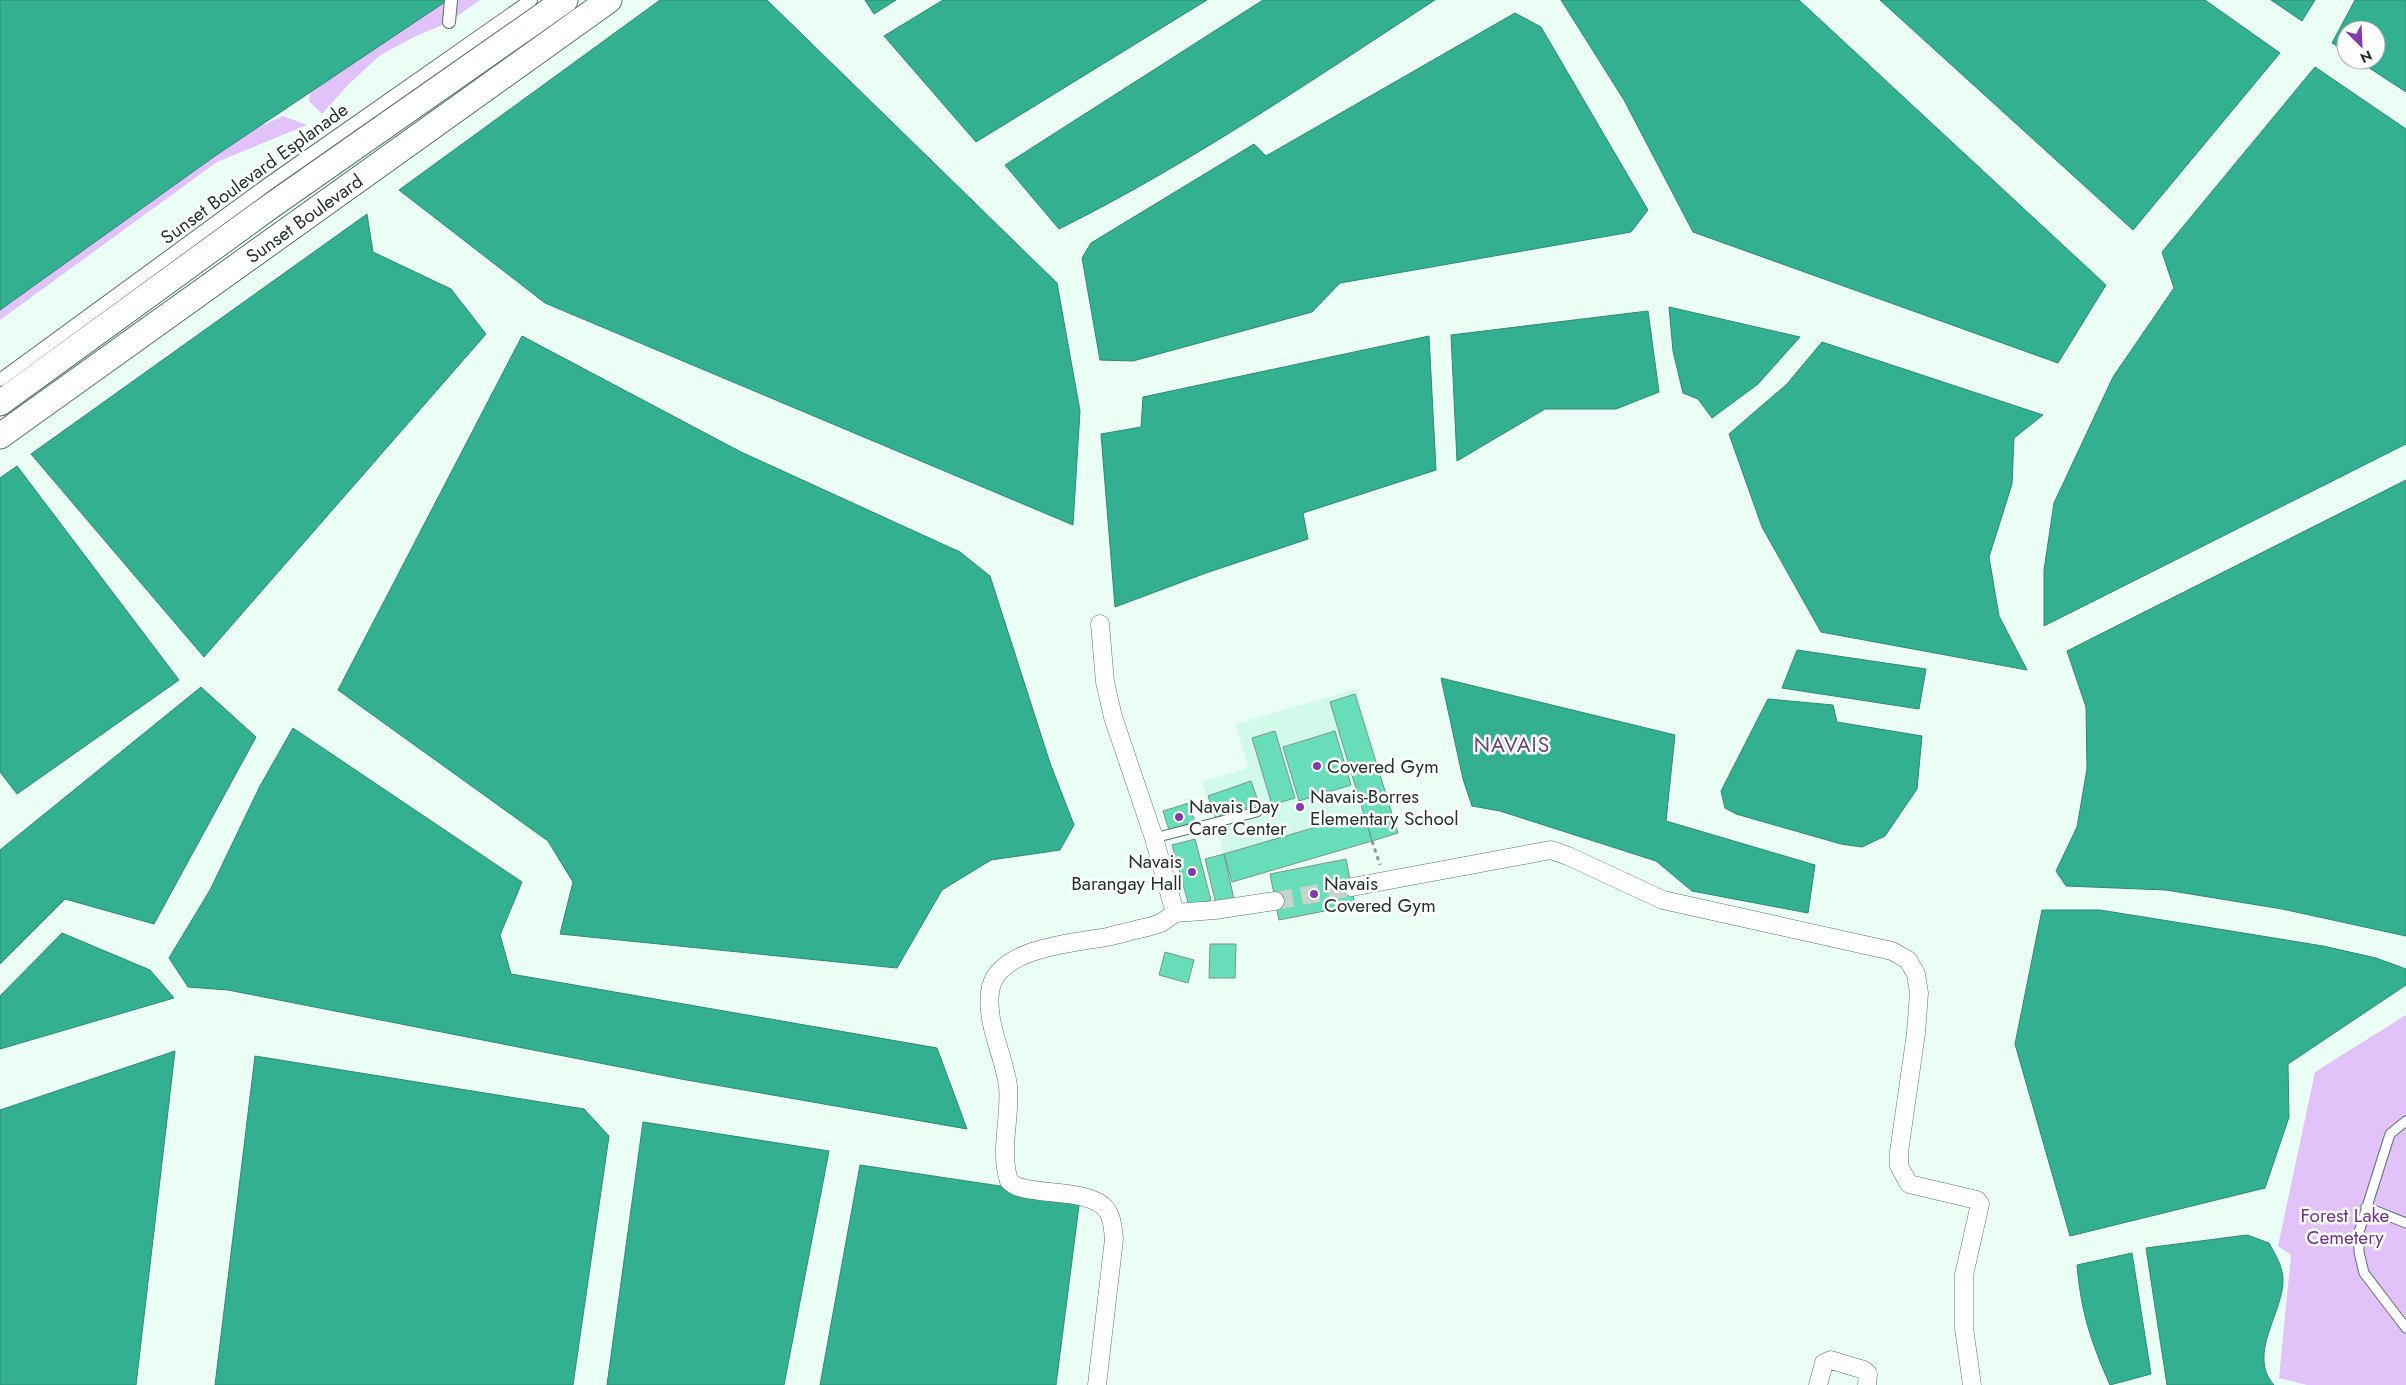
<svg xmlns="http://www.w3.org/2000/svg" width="2406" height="1385" font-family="Jost,sans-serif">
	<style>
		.built { fill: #d1faeb }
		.green { fill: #e1c2f9 }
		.water { fill: #33b08f; stroke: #2f8a72 }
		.building { fill: #67ddb9; stroke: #78968b }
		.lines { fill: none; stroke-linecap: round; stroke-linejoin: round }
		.minor-tunnel { stroke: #c4d5ce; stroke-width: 18; stroke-dasharray: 18 9; stroke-linecap: butt }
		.service-casing { stroke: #58746a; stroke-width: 11 }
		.pedestrian-casing { stroke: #58746a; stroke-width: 14 }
		.minor-casing { stroke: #58746a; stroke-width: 19 }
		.secondary-casing { stroke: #58746a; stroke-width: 27 }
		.path { stroke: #8a9993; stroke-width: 3; stroke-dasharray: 4 4; stroke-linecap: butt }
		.service { stroke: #fff; stroke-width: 9 }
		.pedestrian { stroke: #fff; stroke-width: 12 }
		.minor { stroke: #fff; stroke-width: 18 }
		.secondary { stroke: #fff; stroke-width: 25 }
		.poi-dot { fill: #823bae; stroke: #fff; stroke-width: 2 }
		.labels { text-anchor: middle; stroke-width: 5; stroke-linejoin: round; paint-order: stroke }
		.street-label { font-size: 19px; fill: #26322e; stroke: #fff }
		.poi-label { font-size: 19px; fill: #26322e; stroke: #fff; text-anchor: start }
		.park-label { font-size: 19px; fill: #6c348f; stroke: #fff }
		.quarter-label { font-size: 21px; letter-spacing: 1px; fill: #684680; stroke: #fff }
	</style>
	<rect width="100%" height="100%" fill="#ebfef6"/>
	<path class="built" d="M1356,689L1398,833L1232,882L1202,782L1248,768L1236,724Z"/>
	<path class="green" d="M396,0H480L449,22L412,38L379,56L348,85L322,114L309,101L311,82Z
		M283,116L307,125L217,162L0,320V294L246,133Z
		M2406,1015V1385H2307L2279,1378L2291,1255L2278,1246L2315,1072Z"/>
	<path class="water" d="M0,0H448L215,156L0,310Z
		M660,0H767L1057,283L1080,411L1073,525L545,303L399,190Z
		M865,0H896L874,14Z
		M943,0H1207L976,142L884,36Z
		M1263,0H1435C1312,80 1190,164 1059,229L1005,165Z
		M1561,0H1799L2106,285L2058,363L1693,232L1624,100Z
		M1880,0H2205L2280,53L2133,230Z
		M2271,0H2315L2302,21Z
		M2355,0H2406V92L2357,60H2376V30H2346V52L2332,43Z
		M1515,13L1541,27L1648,210L1631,232L1340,283L1312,312L1133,361L1100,360L1082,258L1091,243L1254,144L1266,156Z
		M2315,67L2406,129V444L2044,626V570L2054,503L2113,377L2174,288L2162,252Z
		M367,214L373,252L451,289L486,334L204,657L31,454Z
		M1669,307L1800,337L1758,384L1712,418L1698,399L1683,393L1673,351Z
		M1648,311L1659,392L1616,409H1545L1457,461L1451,335Z
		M522,336L741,452L960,552L990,576L1050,763L1074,825L1060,850L991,860L942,890L897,968L560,934L573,882L548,841L338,690Z
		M1429,336L1436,470L1303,513L1308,539L1206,573L1115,607L1101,434L1141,427L1143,397Z
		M1822,342L2043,415L2014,438L2012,484L1989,557L1999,616L2027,670L1821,632L1762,527L1729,434L1787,384Z
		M17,466L179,680L17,794L0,772V478Z
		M2406,480V936L2282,909L2166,890L2066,886L2056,871L2077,827L2087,769L2086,707L2067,651Z
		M1797,650L1926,669L1919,709L1782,688Z
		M1441,678L1675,735L1666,821L1815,865L1808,913L1692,891L1656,861L1500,811L1472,806L1463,779Z
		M201,687L256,737L154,924L65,899L0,964V850Z
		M1768,699L1833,705L1837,722L1922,736L1917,789L1885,836L1862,847L1841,844L1736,814L1725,808L1721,791Z
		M293,728L522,882L500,935L511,974L937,1048L967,1129L681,1079L228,990L188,987L169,958L210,890L260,786Z
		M2042,910H2100L2231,931L2323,946L2376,958L2406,969V985L2288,1064L2289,1117L2265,1188L2070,1236L2015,1044Z
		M62,933L150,970L174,998L0,1049V996Z
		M175,1051L136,1385H0V1110Z
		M255,1056L584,1109L609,1136L573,1385H215Z
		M643,1122L829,1151L784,1385H607Z
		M860,1165L1080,1198L1056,1385H820Z
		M2247,1235L2269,1243C2275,1254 2282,1265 2283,1278C2285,1310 2246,1355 2274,1385H2167L2146,1248Z
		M2132,1253L2151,1374L2110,1385C2091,1342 2081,1312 2077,1265Z"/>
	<path class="building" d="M1355,694L1398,833L1372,841L1330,702Z
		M1275,731L1295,798L1272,805L1252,738Z
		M1335,731L1351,785L1299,801L1283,747Z
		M1251,781L1259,804L1216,818L1208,796Z
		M1189,803L1195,822L1169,830L1163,811Z
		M1364,813L1372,841L1232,882L1224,854Z
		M1195,839L1211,900L1189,906L1172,845Z
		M1224,854L1235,904L1217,908L1205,859Z
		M1346,859L1355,905L1279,920L1270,874Z
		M1210,944H1236L1235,978H1209Z
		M1165,952L1194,960L1188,983L1159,975Z"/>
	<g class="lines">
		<path class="minor-tunnel" d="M1275,901L1352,887"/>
		<g class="service-casing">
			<path id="service" d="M1154,838L1257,812
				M2406,1121L2390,1134L2359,1232V1252L2364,1273L2406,1328
				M2366,1207L2406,1223"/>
		</g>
		<g class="pedestrian-casing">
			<path id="pedestrian" d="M449,22L451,0
				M0,380L268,184L531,0"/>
		</g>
		<g class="minor-casing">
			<path id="minor" d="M1100,624L1105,682L1113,717L1154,838L1175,913L1215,910L1275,901
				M1352,887L1551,850L1568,856L1663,900L1892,951L1908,960L1916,974L1919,993L1916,1033L1899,1152V1166L1909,1184L1977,1200L1980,1204L1964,1275V1328L1972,1385
				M1097,1385L1114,1239C1113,1230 1113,1220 1108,1212C1096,1189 1040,1195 1019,1187C1015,1186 1012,1183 1009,1181C999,1150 1011,1118 1008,1086C1004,1055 986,1025 990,992C995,948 1073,943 1107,937C1120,934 1134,930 1148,927L1161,923L1175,913
				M1818,1385L1824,1363L1831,1360L1864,1370L1868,1374L1867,1385"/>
		</g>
		<g class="secondary-casing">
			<g id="secondary">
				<path d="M0,403L268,208L565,0"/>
				<path id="s1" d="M0,436L609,0"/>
			</g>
		</g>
		<path class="path" d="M1372,841L1380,865"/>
		<use href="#service" class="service"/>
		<use href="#pedestrian" class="pedestrian"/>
		<use href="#minor" class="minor"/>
		<use href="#secondary" class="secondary"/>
	</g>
	<g class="poi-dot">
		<circle cx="1317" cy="766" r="5"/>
		<circle cx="1300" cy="807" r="5"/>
		<circle cx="1179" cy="817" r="5"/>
		<circle cx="1192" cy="872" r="5"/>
		<circle cx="1314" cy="894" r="5"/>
	</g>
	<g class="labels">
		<g class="street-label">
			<text transform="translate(254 173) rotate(-36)" y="7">Sunset Boulevard Esplanade</text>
			<text dy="7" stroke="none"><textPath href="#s1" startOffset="374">Sunset Boulevard</textPath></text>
		</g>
		<g class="poi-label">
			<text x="1327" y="773">Covered Gym</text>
			<text x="1310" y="803">Navais-Borres<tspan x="1310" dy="22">Elementary School</tspan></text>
			<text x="1189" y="813">Navais Day<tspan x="1189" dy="22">Care Center</tspan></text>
			<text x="1182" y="868" text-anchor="end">Navais<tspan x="1182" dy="22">Barangay Hall</tspan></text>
			<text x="1324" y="890">Navais<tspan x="1324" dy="22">Covered Gym</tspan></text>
		</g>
		<g class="park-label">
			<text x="2345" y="1222">Forest Lake<tspan x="2345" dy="22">Cemetery</tspan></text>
		</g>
		<g class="quarter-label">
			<text x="1512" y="752">NAVAIS</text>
		</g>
	</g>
	<g transform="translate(2361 45) rotate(156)"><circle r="24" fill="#ffffff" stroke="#a8adab"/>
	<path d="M0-4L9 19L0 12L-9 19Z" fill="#823bae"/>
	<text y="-8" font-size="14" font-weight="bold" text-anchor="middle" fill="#26322e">N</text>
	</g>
</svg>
